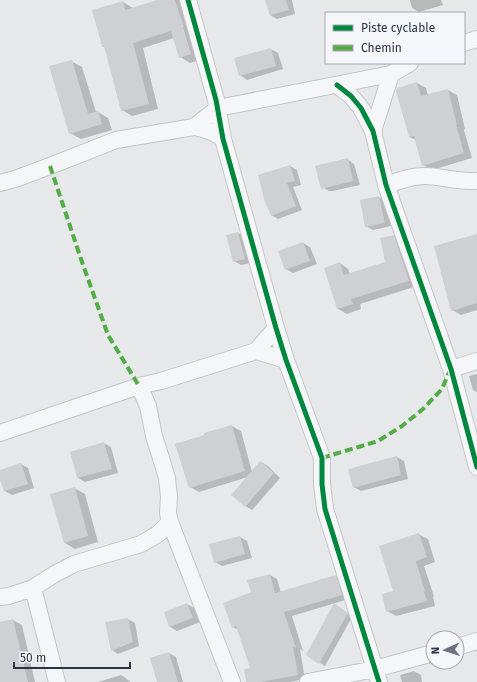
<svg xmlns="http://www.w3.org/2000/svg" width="477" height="682" font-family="'Fira Sans',sans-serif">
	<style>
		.shadow { fill: #0003 }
		.building { fill: #ced0d3 }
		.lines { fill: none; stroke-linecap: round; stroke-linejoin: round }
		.minor-casing { stroke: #c4c6c8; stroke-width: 18 }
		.minor { stroke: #f5f6f7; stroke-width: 16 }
		.quiet { stroke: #54ac47; stroke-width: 4; stroke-dasharray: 8 4; stroke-linecap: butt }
		.cycleway-casing { stroke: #f4f6f9; stroke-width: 8 }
		.cycleway { stroke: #00873e; stroke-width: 5 }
	</style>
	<rect width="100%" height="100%" fill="#e6e8ea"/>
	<path class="shadow" d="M160,0H183L200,60L190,63L180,57L174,38L143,48L158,109L132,116L122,110L106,48L102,46L123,2L133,8Z
		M266,0H292L295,14L277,19L270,15Z
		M410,0H441L443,5L419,12L412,8Z
		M271,49L278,53L283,69L247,80L240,75Z
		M71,61L82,67L96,112H98L108,118L112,130L81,139L70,133Z
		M417,83L426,88L428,95L448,90L457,95L465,129L464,130L472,158L432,170L423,165L416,140L409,137Z
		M347,159L354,164L360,185L333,191H329L322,187Z
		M290,166L297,170L301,185L293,187L302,210L278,219L271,215Z
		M379,197L386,201L391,226L373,230L366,226Z
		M238,233L245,237L251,263L241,265L234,261Z
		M477,235V310L461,315L452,310Z
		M393,236L402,241L417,286L360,304L361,309L347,314L338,309L340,263L348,269L350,274L386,263Z
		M303,243L310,247L317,264L293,273L286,269Z
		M477,374V392L473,390L469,376Z
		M232,426L241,431L252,472L261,462L268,466L280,478L252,510L245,506L248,477L199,492L190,487L205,435Z
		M104,443L111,447L118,473L85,482L78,478L71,452Z
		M397,457L404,461L408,479L361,491L354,487Z
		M21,464L28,468L34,488L12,495L5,491L0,476V471Z
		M74,488L85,494L98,542L75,549L65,543Z
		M418,534L428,539L435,562L424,566L434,596L433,597L435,606L396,616L387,611Z
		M240,537L247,541L252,558L222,566L215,562Z
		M270,575L277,579L281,593L336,576L343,581L349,599L292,616L303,651L300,649L305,679L290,682H247L251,669L239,630L233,627L252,593Z
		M187,604L194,608L200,622L177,631L170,627L165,613Z
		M339,608L352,617L325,666L320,663Z
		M128,619L135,623L139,646L118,654L112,650Z
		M13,620L22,625L35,682H0V623Z
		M169,653L176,657L183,682H158Z
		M414,671L421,675L422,682H402L400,675Z
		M121,675L131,682H98Z"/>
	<path class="building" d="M157,0H175L184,27H183L191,54L179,58L171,31L133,43L149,104L121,111L104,46H102L92,10L123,1L125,10Z
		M265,0H286L289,10L270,15Z
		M271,48L276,66L239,76L234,58Z
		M72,60L88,114L98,111L102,124L69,134L49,66Z
		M417,82L421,96L448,89L457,125H456L464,153L422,166L414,136L409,137L396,91L397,88Z
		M348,158L353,181L321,189L315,166Z
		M290,165L295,181L287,183L296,206L271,216L264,199L258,175Z
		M379,196L385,223L365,227L360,200Z
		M238,232L245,259L233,262L226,235Z
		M477,234V303L451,311L434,246Z
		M394,235L409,281L351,299L353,304L337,309L324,268L340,262L344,275L385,262L380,238Z
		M303,242L310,261L285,270L278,251Z
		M232,425L245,471L189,488L175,444L204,435V433Z
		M104,442L112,469L77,478L70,452Z
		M397,456L401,475L353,488L348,469Z
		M260,461L274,473L245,507L231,495Z
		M21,463L28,484L4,491L0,480V470Z
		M75,487L88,536L64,543L50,494Z
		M419,533L427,557L416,561L425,591L424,592L427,601L386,612L382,594L393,591L379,546Z
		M240,536L245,554L214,563L209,544Z
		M270,574L275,593L336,575L342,595L284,612L296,648L293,646L298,675L260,682H246L244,669L250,668L236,626L232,628L223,603L251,592L247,580Z
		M187,603L193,618L169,627L164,612Z
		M334,603L348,613L319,664L306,655Z
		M128,618L133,642L111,651L105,622Z
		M13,619L28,682H0V622Z
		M169,652L178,682H157L150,658Z"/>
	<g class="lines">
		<g class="minor-casing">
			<path id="minor" d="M188,0L216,100L223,139L276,328L286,360L322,458V484L325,509L379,682
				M464,43L477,39
				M337,85L351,96L361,108L373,131L386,185L451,369L477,467
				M194,127L218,108L391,74L410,63
				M373,131L391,74
				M0,183L15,179L50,166L116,140L194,127C205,129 214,132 223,139
				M386,185C399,181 413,175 426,176C444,177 460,182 477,181
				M256,351L286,360
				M451,369L477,361
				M139,386L148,406L154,436L160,455L167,478L169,497L168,513L170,522L232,682
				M0,433L139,386L161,381L256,351L276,328
				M33,588L57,682
				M0,597L9,596L33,588L53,575L74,564L141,544L158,534L170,522
				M457,647L477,641
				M308,682L375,669L433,653"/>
		</g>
		<use href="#minor" class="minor"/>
		<path class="quiet" d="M50,166L82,262L108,335L139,386
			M322,458L378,441L402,426L423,409L442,389L450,370"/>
		<g class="cycleway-casing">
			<path id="cycleway" d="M188,0L216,100L223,139L276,328L286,360L322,458V484L325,509L379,682
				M337,85L351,96L361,108L373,131L386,185L451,369L477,467"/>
		</g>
		<use href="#cycleway" class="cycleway"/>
	</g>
	<rect x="325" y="12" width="140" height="52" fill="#f4f6f9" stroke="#a4a8b1"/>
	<rect x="333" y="25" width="20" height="6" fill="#00873e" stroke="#a4a8b1"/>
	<text x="361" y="32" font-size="12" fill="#2b3445">Piste cyclable</text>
	<rect x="333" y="45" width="20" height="6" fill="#54ac47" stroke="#a4a8b1"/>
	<text x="361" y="52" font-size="12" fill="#2b3445">Chemin</text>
	<g transform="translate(445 650) rotate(267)"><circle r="19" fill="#f4f6f9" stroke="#a4a8b1"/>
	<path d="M0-3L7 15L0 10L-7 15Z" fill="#6c737f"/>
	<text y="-6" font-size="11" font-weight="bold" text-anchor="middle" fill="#2b3445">N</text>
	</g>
	<path d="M14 662v6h116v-6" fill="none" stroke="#2b3445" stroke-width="2"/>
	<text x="20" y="662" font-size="12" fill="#2b3445" stroke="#f4f6f9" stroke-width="3" paint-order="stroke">50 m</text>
</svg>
